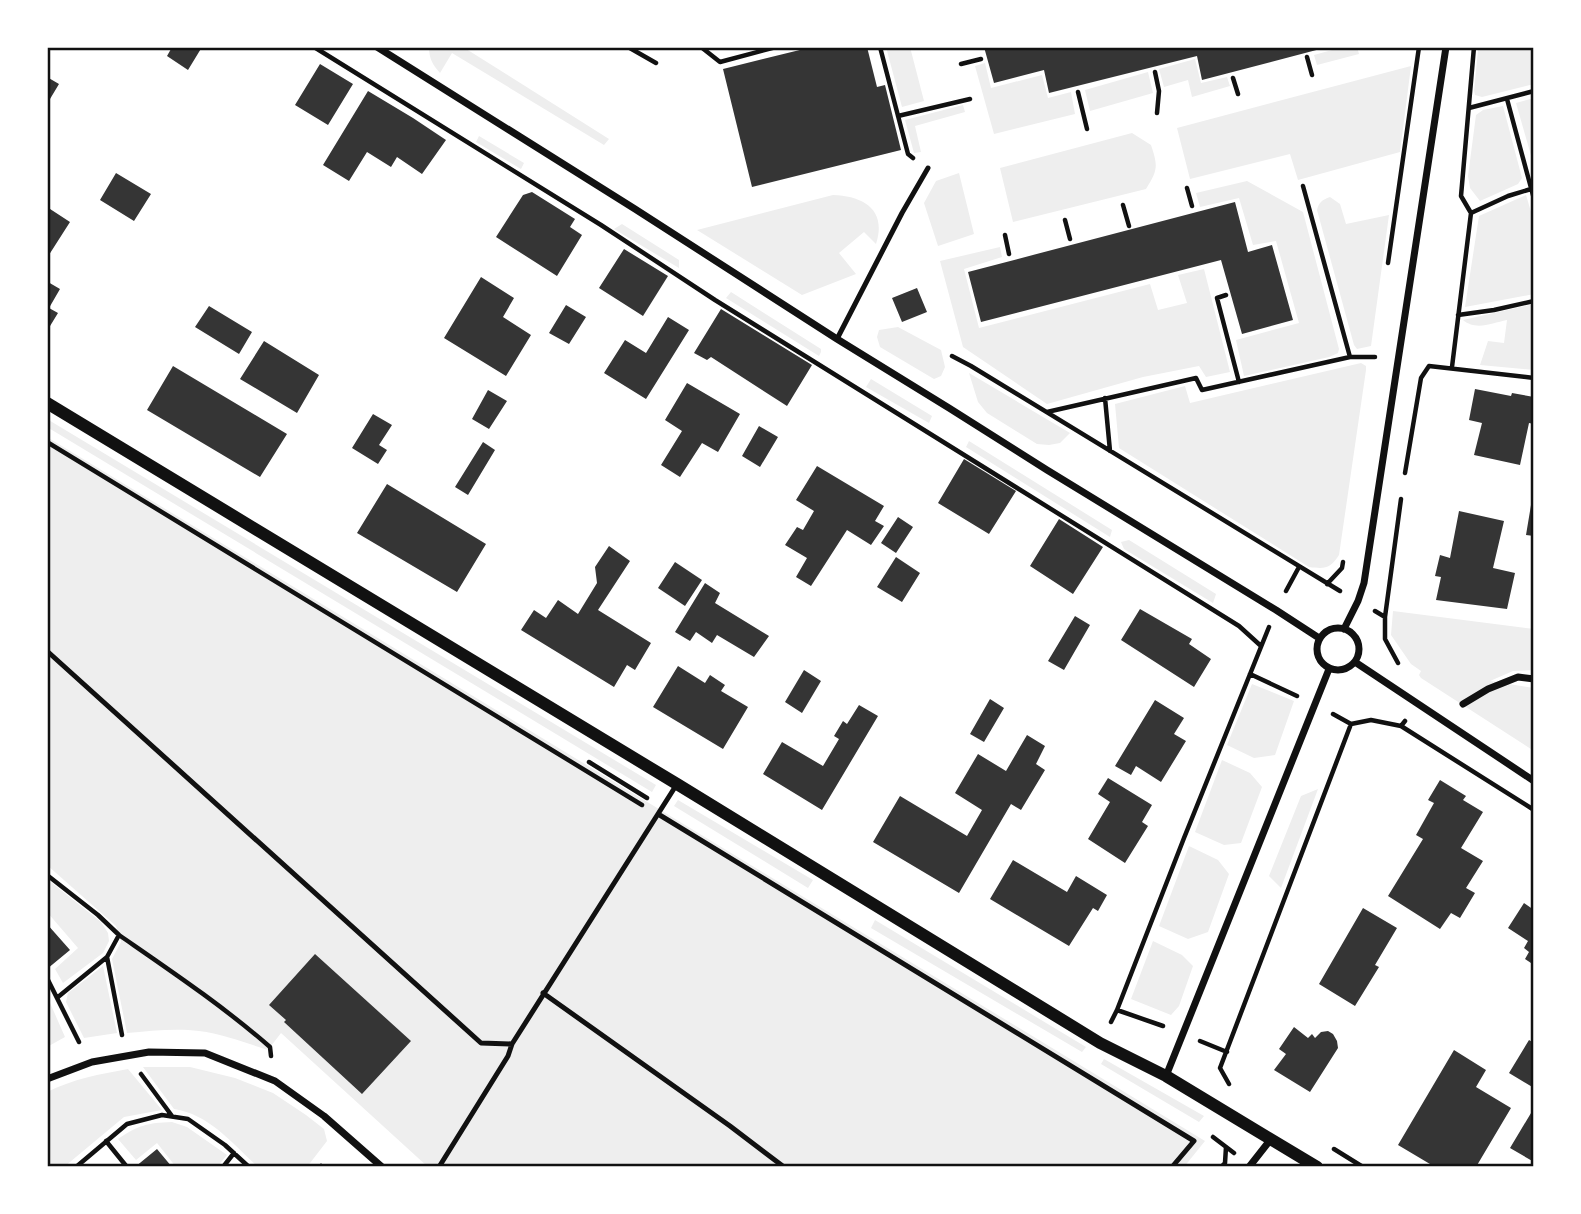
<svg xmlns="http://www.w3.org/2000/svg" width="1581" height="1214" font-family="Mulish,sans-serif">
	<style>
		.green { fill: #eee }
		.building { fill: #353535 }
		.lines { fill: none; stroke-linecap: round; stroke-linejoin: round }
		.path { stroke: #111; stroke-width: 4.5 }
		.service { stroke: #111; stroke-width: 5 }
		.minor { stroke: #111; stroke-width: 7 }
		.tertiary { stroke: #111; stroke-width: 12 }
		.neatline { fill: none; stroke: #111; stroke-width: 2.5 }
	</style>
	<rect width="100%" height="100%" fill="#fff"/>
	<path class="green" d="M429,47H463L609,139L604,145L452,53L440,73C433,65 429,59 429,47Z
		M886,47H910L924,101L902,107Z
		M1343,47H1357L1359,54L1317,65L1314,55Z
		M1488,47H1534V84L1482,97L1475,95L1474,91L1478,50Z
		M1195,59L1201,83L1227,77L1230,86L1192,97L1188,80L1164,87L1159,69Z
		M985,63L991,88L1042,75L1048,98L1071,92L1075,114L994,134L975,66Z
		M1411,66L1400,152L1298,180L1290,154L1190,179L1177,128Z
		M1148,72L1153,93L1090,111L1085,90Z
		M1534,98V166L1516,103Z
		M963,105L965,112L915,126L921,152L914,153L905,120Z
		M1503,106L1522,178L1518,184L1480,201L1470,188L1468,176L1476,115L1483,110Z
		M1132,133L1151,145C1158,166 1158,170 1146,189L1013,222L1000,168Z
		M479,136L524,163L521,169L476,142Z
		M959,173L974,234L938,246L924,203L936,181Z
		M1247,181L1303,212L1339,349L1338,353L1329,357L1244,376L1236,340L1299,323L1276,241L1253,245L1239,198L1200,207L1196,193Z
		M833,195C864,196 887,210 876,244L864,232L839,253L856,274L802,295L697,230Z
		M1526,195L1534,222V294L1465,307L1479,216Z
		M1330,197L1340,204L1346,224L1389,215L1371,346L1357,349L1354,345L1317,210C1319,202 1322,200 1330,197Z
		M622,224L679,260V268L614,229Z
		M1000,247L1002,257L964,269L979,328L1150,284L1158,310L1187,303L1178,275L1204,269L1230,372L1206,377L1199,366L1143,377L1047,404L963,347L940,261Z
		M731,292L821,349V352L819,356L726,298Z
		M1534,304V370L1480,365L1488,341L1504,343L1507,320C1492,323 1476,331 1463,320Z
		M898,327L941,350L945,367L941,376L934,379L880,347L877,337L879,330Z
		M1361,363L1366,366V370L1339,555C1330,569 1325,569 1309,567L1119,448L1115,404L1185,386L1190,403Z
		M969,373L1070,433L1060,443L1049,445L1037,444L987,413L978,402Z
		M871,379L932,416L929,423L866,387Z
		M47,419L656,785L652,792L47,427Z
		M47,437L1205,1141L1184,1167H428L281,1033L268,1050C246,1043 223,1034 199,1031C176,1028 150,1031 127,1033L112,959L121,942L116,926L47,865Z
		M969,441L1112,530L1110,537L966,447Z
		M1129,540L1216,594L1213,603L1124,549L1121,542Z
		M1393,611L1534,629V670L1513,671L1490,681L1534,688V751L1421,678L1419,675L1421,671L1411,664L1391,635Z
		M1252,684L1294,701L1275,755L1254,758L1227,745Z
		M1222,760L1250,773L1262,787L1241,843L1224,845L1195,832Z
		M1318,789L1281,888L1269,876L1301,796Z
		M678,800L813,880L808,888L674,806Z
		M1189,846L1218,860L1229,874L1208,932L1188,939L1159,926Z
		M47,879L101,922L108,933L109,941L103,953L63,983L55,969L78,948L47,912Z
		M875,920L1086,1047L1082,1052L871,928Z
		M1153,941L1182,955L1193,966L1179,1006L1171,1015L1131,999Z
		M103,966L117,1033L84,1038L66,1002L68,993Z
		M47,996L65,1037L47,1047Z
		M1104,1059L1204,1116L1199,1122L1101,1064Z
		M143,1067H190L235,1078L273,1093L306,1115L324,1129L327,1141L307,1167H258C233,1144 209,1114 174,1109Z
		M128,1069L162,1110L124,1117L64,1167H47V1092C73,1079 100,1074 128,1069Z
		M172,1122L187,1127L227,1155L217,1167H176L157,1143L136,1160L118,1139C139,1125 147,1123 172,1122Z"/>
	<path class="building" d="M168,47H202L188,70L167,56L171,49Z
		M812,47H867L877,87L885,85L901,150L752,187L723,69Z
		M984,47H1324V48L1202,80L1197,56L1049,93L1044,70L994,83Z
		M320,64L353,84L328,125L295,105Z
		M47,77L59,84L47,104Z
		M368,91L413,118L446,140L422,174L397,157L391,167L367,152L349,181L323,165Z
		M116,173L151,194L134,221L100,200Z
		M532,192L575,219L570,227L582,235L557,276L496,237L523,195Z
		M1235,202L1248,252L1272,245L1293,320L1242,334L1221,260L981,322L968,272Z
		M47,207L70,222L47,258Z
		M624,249L668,276L643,316L599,288Z
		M481,277L514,298L503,317L531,335L506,376L444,338Z
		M48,282L60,289L49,308L58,313L47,331Z
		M917,288L927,312L902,322L892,298Z
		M566,305L586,317L569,344L549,333Z
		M209,306L252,332L239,354L195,327Z
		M721,309L812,365L787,406L711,357L707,360L694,353Z
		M668,317L689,330L646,399L604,373L625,340L646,353Z
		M264,341L319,375L297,413L240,379Z
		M173,366L287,434L260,477L147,410Z
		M687,383L740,414L718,452L702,443L680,477L661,465L682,431L665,420Z
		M1475,389L1511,396L1512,393L1534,397V424L1529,423L1520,465L1474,455L1482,423L1469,420Z
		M488,390L507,401L489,429L472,419Z
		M373,414L392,425L379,445L387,450L378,464L352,448Z
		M759,426L778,437L760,467L742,456Z
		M483,442L495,450L468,495L455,487Z
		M964,459L1016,491L989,534L938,503Z
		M817,466L884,506L875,521L884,526L871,545L847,530L811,586L796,577L807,558L785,545L797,527L803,530L814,511L796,500Z
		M387,484L486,544L457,592L357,533Z
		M1531,505H1534V536L1526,535Z
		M1459,511L1504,521L1493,568L1515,573L1507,609L1436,600L1441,577L1435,576L1440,555L1450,558Z
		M898,517L913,527L896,553L881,543Z
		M1059,519L1103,547L1073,594L1030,566Z
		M609,546L630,561L598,610L651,643L635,670L627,665L614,687L521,630L534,610L546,618L558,600L578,614L597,583L595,567Z
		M896,557L920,573L902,602L877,587Z
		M675,562L702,580L685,606L658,588Z
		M705,583L720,593L715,603L769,636L754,657L717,635L712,643L696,632L690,641L675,632Z
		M1140,609L1192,639L1189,644L1211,659L1194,687L1121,640Z
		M1075,616L1090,625L1064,670L1048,661Z
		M678,666L705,683L710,675L725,685L721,691L748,707L723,749L653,707Z
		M804,670L821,681L802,713L785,702Z
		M990,699L1004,708L984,742L970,734Z
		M1155,700L1184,718L1174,734L1186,741L1161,782L1136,766L1131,775L1115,766Z
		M859,705L878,716L822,810L763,774L782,742L823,766L839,739L834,736L843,721L847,724Z
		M1027,735L1045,746L1036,764L1045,770L1021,810L1011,804L959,893L873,842L900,796L967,836L982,810L955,793L978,754L1006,771Z
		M1108,778L1152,805L1142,822L1148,826L1125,863L1088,839L1110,802L1098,794Z
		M1440,780L1466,796L1463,800L1483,812L1461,848L1483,861L1466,888L1475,893L1460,918L1451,913L1440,929L1388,896L1423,839L1416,835L1434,803L1428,800Z
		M1013,860L1067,892L1076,876L1107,895L1098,911L1093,908L1069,946L990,899Z
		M1524,903L1534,910V965L1525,959L1529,952L1524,948L1528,941L1508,928Z
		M1363,908L1397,928L1375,965L1379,967L1355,1006L1319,984Z
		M47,924L70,950L47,969Z
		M315,954L411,1041L362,1094L284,1022L286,1020L269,1005Z
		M1294,1027L1308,1038L1312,1034L1315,1038L1321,1032L1328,1031L1333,1034L1337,1041L1338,1048L1310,1092L1274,1070L1286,1054L1279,1049Z
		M1529,1040L1534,1043V1088L1509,1073Z
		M1454,1050L1486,1070L1476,1087L1511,1108L1476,1167H1435L1398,1145Z
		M1534,1108V1162L1510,1148Z
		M157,1149L172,1167H135Z"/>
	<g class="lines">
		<path class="path" d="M314,47L601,225L715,300L1239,626L1261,646
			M628,47L656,63
			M701,47L720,62L776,47
			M880,47L908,154L913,158
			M1307,57L1312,75
			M961,64L981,59
			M1155,72L1159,91L1157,113
			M1233,78L1238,94
			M1078,92L1087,129
			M1507,99L1534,199
			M1469,108L1534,91
			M898,116L970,99
			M1187,188L1192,206
			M1123,205L1129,226
			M1471,213L1508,196L1531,189
			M1065,220L1070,239
			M1005,235L1009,254
			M1388,263L1419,47
			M1226,295L1217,298L1239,382
			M1458,315L1494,310L1534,301
			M952,356L971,366L1340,591
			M1350,357H1375
			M1452,367L1471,213L1461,196L1474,47
			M1105,398L1110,451
			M1047,412L1196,378L1202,390L1350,357L1303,186
			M47,442L642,805
			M1405,473L1421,378L1429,366L1534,378
			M1327,584L1342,568L1343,562
			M1286,591L1299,567
			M1375,611L1385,617V639L1398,663
			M1385,617L1401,499
			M1250,674L1297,696
			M1333,714L1351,724L1371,720L1401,726L1405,721
			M1401,726L1534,810
			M589,762L647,798
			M47,875L98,915L119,935L107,957L122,1035
			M119,935C171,971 223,1006 270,1047L271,1056
			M47,978L79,1042
			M58,997L107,957
			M1117,1010L1163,1026
			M1111,1022L1117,1010L1184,838L1269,627
			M1200,1041L1227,1052
			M141,1074L172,1116
			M1229,1084L1220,1068L1351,724
			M1213,1137L1234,1153
			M106,1141L127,1167
			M1334,1149L1363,1167
			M76,1167L127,1124L162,1115L188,1119L225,1145L249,1167
			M223,1167L234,1153
			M320,1167L321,1166
			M1221,1167L1225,1163L1226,1147"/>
		<path class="service" d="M837,339L902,213L928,168
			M47,651L481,1043L512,1044L677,784
			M658,814L1194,1141L1172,1167
			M543,993L730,1126L784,1167
			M439,1167L508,1056L512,1044"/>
		<path class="minor" d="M377,47L635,209L837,339L949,408L1047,470L1276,610L1319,638
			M1317 649a21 21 0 1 1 42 0a21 21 0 1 1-42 0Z
			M1344,629L1358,601L1364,583L1446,47
			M1355,662L1534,781
			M1463,704L1488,689L1518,677L1534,679
			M1166,1076L1329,669
			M47,1079L92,1062L149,1052L205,1053L275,1081L324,1116L382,1167
			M1249,1167L1271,1139"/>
		<path class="tertiary" d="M47,403L677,784L1100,1043L1166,1076L1317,1167"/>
	</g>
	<rect width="1581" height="1214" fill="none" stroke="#ffffff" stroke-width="98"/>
	<rect x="49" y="49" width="1483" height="1116" class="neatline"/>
</svg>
